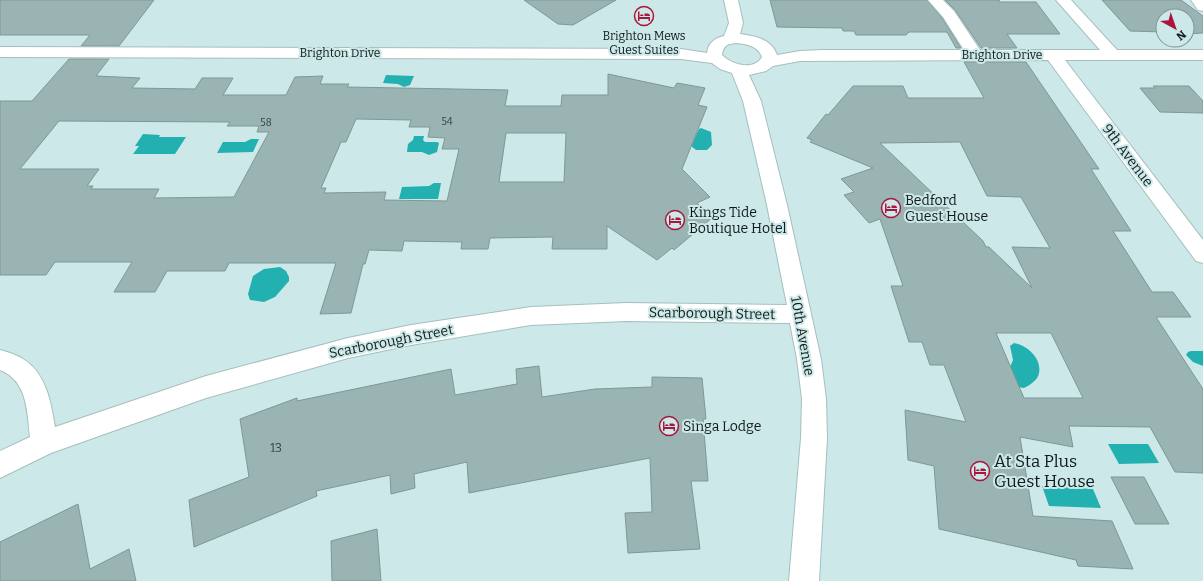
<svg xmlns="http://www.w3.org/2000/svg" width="1203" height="581" font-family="Bitter,serif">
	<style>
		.water { fill: #23b0b0 }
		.building { fill: #99b4b3; stroke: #7e9797; fill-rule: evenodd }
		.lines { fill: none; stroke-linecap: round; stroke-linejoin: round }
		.minor-casing { stroke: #a5bfbf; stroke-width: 2 }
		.minor { fill: #fff; fill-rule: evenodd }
		.labels { text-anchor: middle; stroke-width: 4; stroke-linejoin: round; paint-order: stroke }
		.far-number-label { font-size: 10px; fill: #334141 }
		.far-poi-label { font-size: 12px; fill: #111b1b; stroke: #cde8e8 }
		.far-street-label { font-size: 12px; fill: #111b1b; stroke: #cde8e8 }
		.number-label { font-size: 12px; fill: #334141 }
		.street-label { font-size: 14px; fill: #111b1b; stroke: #cde8e8 }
		.poi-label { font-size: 14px; fill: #111b1b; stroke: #cde8e8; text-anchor: start }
		.near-poi-label { font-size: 17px; fill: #111b1b; stroke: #cde8e8; text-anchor: start }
	</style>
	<rect width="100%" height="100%" fill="#cde8e8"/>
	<path class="water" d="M386,75L414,76L410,85L404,87L398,84L383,83Z
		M701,128L711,132L712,145L707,150H696L691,146L699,129Z
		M143,134L160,135L159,137H186L175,154H133L139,146H135Z
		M414,136H424L423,140L425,142H437L439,143L437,152L429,155L422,152H407L408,144L413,140Z
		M251,139H259L253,152L217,153L223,142H245Z
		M434,183H441L438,199H399L402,187L429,186Z
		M280,267L286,271L289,277V281L275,297L264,302L250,300L248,294L253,276L264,269Z
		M1014,343C1027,345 1042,358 1039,373C1038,380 1030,385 1024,388L1018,387L1010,367L1013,360L1010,346Z
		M1191,351H1203V366L1193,362L1186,355L1188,352Z
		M1108,444H1148L1159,463L1119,464Z
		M1042,486L1093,489L1101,508L1049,506Z"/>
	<path class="building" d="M0,0H154L119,46H81L90,35H0Z
		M524,0H616L573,25L558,24Z
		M770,0H927L942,18L961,48H956L947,32H909L906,35H856L854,31H843L842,28L777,27Z
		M945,0H999L1000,2H1036L1060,34H1007L1017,48H981L955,10Z
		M1102,0H1181L1203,16V33L1187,34V16H1163V32L1130,31Z
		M69,59H109L96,76L140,78L132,88L195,89L202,78H233L223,95H286L295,77L323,76L320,84H349L347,87L508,90L505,106H561L562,95H608V74L674,88L677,83L705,88L698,105L707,107L682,169L710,197L697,203L712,218L674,250L672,248L657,260L607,226V249H552L553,237L490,238L488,249H461L462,242L404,241L402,251L369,250L365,264H363L351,313L320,314L336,263H229L225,271H167L155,292H114L132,262H55L46,275H0V101H32ZM356,119L411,120L409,127H430L428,137L445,138L442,149H459L447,201L384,200L386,192L324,193L326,188H321L341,142H346ZM59,121L230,122L227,126H259L257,132H269L234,197L154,198L159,189H91L93,186H87L99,169H20ZM506,133H566L564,182H499Z
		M964,62H1026L1099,169H1091L1131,231H1113L1152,292H1173L1191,317H1156L1203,389V473L1175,472L1150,427L1069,426L1073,447L1020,437L1033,516L1112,521L1133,569L1078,566L1076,560L939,529L934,466L908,460L905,410L966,422L944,365H930L922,342H909L891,286H903L880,219L869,223L844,195L854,192L841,179L873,168L810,142L812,140L807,138L826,114L828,115L853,86H903L908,98H984ZM960,142L987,196L1021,197L1050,248L1012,247L1032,288L989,247H986L983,241L880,143ZM996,333H1051L1083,398H1024Z
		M1153,86H1189L1203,101V113L1160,112L1140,88H1155Z
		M539,366L542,397L595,389L652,387V377L702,378L706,419H703L708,481H691L700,549L628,553L625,513L652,512L650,458L469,493L467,462L414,474L415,488L391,494L390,475L316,491L317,496L194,547L189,500L249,477L240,419L297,398V401L451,369L455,395L517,384L516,369Z
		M1111,477H1144L1169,524H1135Z
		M78,504L90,569L129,549L136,581H0V542Z
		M377,529L381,581H332L331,541Z"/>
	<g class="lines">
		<g class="minor-casing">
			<path id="minor" d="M724,0H738L743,23L740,34C755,36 772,39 777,55L800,51L822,50H964L943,17L928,0H943L954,11L980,50H1100L1056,0H1071L1117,50H1203V60H1065L1203,240V263L1196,261L1048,60L800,61L773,66L766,71L749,75L761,101L787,205L821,359L826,399L827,438L819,581H789L801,438L802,399L797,359L790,323L626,321L531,325L411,345L348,358L206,398L51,453L0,478V451L30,437C27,412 28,381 0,370V350C8,352 17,355 23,359C46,373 51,402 55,427L206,376L348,338L411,325L531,307L626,303L787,305L767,205L743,101L732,73L720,69L712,63L681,59L0,57V47L681,49L707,53C708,43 715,38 724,36L729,23ZM736,43C747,44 758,46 762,57C754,71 732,65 722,55C723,46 727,44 736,43Z
				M1191,0H1203V11L1198,10Z"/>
		</g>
		<use href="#minor" class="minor"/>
	</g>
	<defs>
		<g id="hotel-ring" transform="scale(1)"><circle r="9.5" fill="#cde8e8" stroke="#ab153b" stroke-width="1.5"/><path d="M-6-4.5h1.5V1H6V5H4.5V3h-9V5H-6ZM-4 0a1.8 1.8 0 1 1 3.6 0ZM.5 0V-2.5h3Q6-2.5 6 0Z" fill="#ab153b"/></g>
	</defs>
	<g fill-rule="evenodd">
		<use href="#hotel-ring" x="644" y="16"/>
		<use href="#hotel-ring" x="891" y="208"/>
		<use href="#hotel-ring" x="675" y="220"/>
		<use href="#hotel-ring" x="669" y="426"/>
		<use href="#hotel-ring" x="980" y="471"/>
	</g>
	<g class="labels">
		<g class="far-number-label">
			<text x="447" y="125">54</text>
			<text x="266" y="126">58</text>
		</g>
		<g class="far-poi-label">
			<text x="644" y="40">Brighton Mews<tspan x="644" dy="14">Guest Suites</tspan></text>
		</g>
		<g class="far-street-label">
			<text x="340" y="57">Brighton Drive</text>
			<text x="1002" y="59">Brighton Drive</text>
		</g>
		<g class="number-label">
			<text x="276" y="452">13</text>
		</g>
		<g class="street-label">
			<text transform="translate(1128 155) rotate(53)" y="5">9th Avenue</text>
			<text transform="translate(712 313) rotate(1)" y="5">Scarborough Street</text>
			<text transform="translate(803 336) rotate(80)" y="5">10th Avenue</text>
			<text transform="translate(391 341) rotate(-11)" y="5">Scarborough Street</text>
		</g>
		<g class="poi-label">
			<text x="905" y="205">Bedford<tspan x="905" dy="16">Guest House</tspan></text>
			<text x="689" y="217">Kings Tide<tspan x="689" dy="16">Boutique Hotel</tspan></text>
			<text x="683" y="431">Singa Lodge</text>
		</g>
		<g class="near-poi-label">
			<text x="994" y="467">At Sta Plus<tspan x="994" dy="20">Guest House</tspan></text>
		</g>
	</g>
	<g transform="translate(1175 28) rotate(140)"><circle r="19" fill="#cde8e8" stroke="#829696"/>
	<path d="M0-3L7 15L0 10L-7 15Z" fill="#ab153b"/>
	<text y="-6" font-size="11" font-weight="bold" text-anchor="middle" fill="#111b1b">N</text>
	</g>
</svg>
